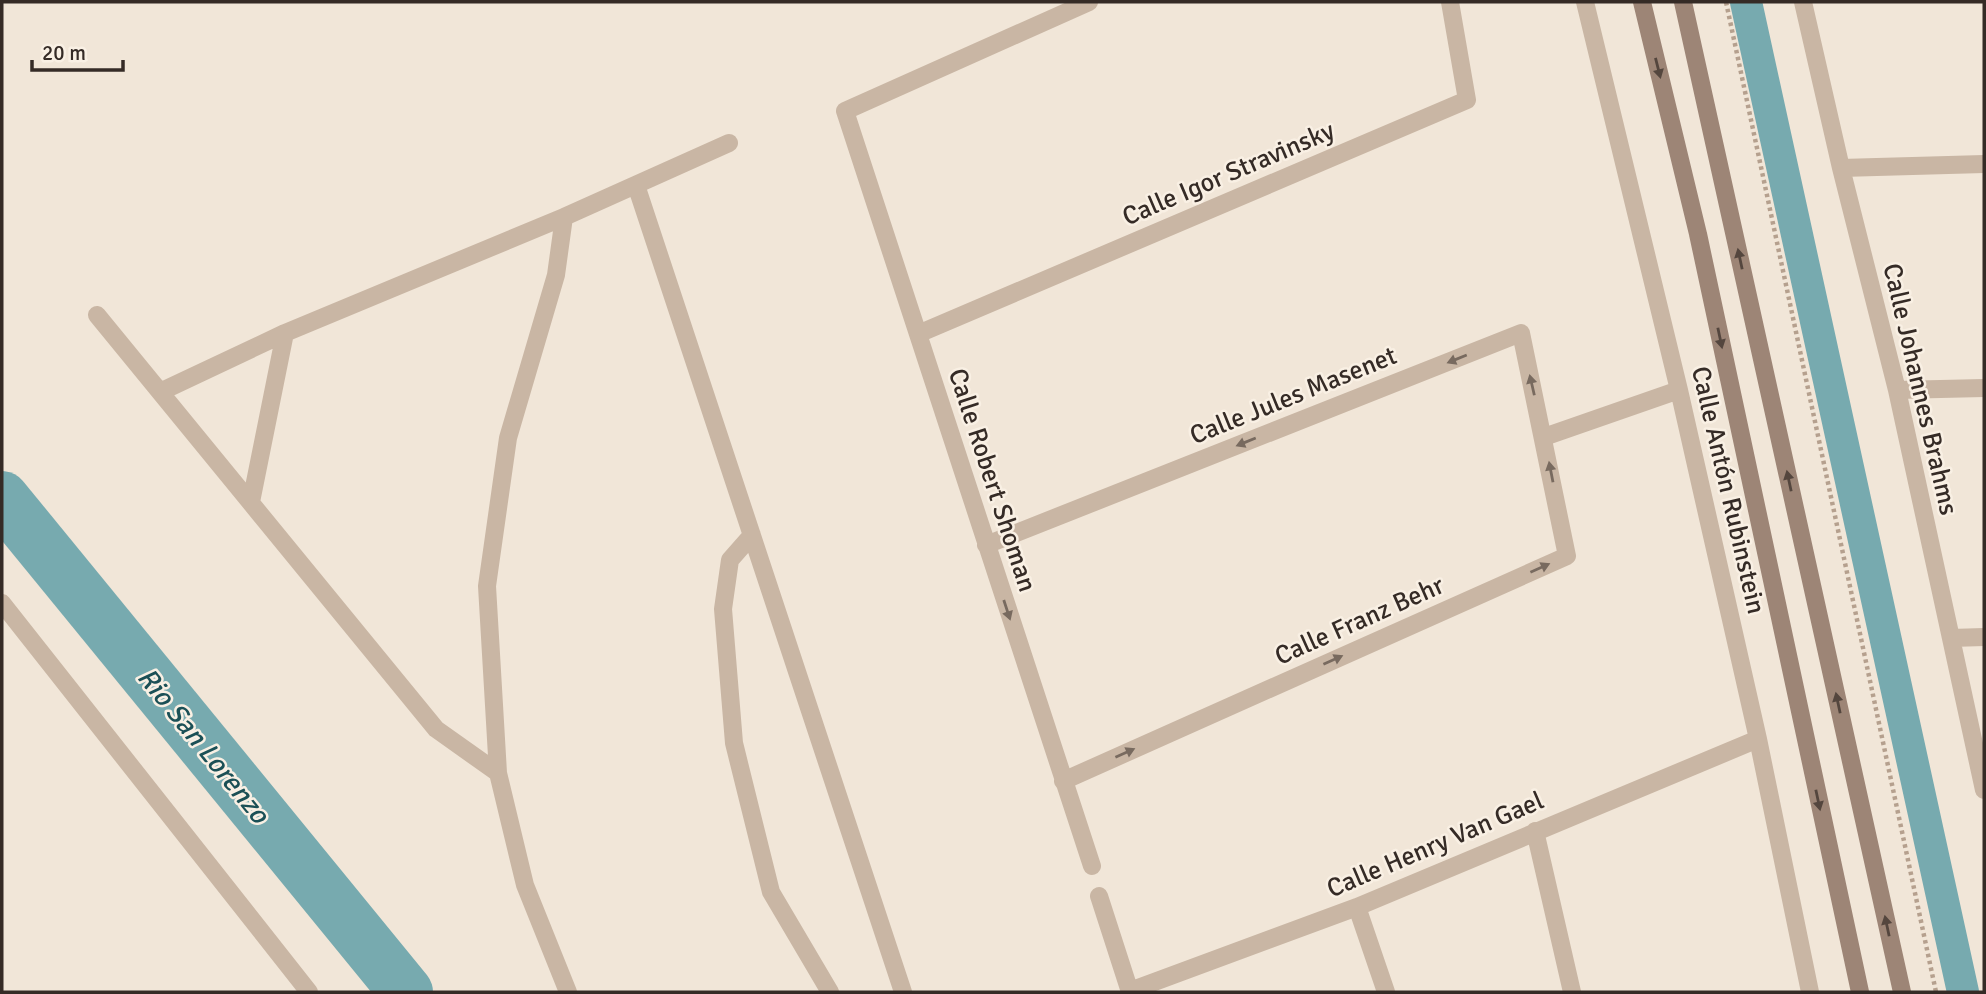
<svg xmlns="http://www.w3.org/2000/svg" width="1986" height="994" font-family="Signika,sans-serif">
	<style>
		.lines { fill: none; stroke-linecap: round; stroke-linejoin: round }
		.canal { stroke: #77aaaf; stroke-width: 32 }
		.river { stroke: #77aaaf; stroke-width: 54 }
		.path { stroke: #b5a08e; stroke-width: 4.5; stroke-dasharray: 3.5 3.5; stroke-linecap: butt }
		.street { stroke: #c9b6a4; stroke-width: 18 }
		.secondary { stroke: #9d8576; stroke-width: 18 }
		.oneway { fill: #54463e }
		.oneway2 { fill: #786a5f }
		.labels { text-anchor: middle; stroke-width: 5; stroke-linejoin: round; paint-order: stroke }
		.street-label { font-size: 26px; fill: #352b26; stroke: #f9f0e4 }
		.water-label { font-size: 28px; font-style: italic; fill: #1b5056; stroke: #f9f0e4 }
	</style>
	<rect width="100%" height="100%" fill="#f1e6d8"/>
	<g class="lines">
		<path class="canal" d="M1746,2L1963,992"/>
		<path class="river" d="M2,498L406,992"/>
		<path class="path" d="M1726,2L1936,992"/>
		<path class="street" d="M1089,2L845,111L1092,866
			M1585,2L1679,390L1758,739L1810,992
			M1803,2L1841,168L1897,390L1984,790
			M1841,168L1984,164
			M636,185L903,992
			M564,217L556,275L508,438L487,586L498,773L525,885L568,992
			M97,315L436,729L498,773
			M918,334L1467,100L1450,2
			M1897,390L1984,388
			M160,392L285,333L564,217L729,143
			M1544,437L1679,390
			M251,502L285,333
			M752,535L730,560L723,609L734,743L771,892L830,992
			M986,545L1521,333L1567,556L1063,781
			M2,603L309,992
			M1951,638L1984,637
			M1535,831L1572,992
			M1099,896L1130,992
			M1357,907L1386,992
			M1130,991L1357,907L1758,739"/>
		<path class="secondary" d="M1642,2L1698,234L1860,992
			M1683,2L1902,992"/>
	</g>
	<defs><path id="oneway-solid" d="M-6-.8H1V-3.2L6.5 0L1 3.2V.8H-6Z" transform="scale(1.75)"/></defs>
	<g class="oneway">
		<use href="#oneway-solid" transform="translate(1658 68) rotate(76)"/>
		<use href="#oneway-solid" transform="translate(1740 259) rotate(-102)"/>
		<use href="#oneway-solid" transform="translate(1720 338) rotate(78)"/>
		<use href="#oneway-solid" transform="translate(1789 481) rotate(-102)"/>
		<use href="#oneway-solid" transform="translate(1838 703) rotate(-102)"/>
		<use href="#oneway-solid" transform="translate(1818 800) rotate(78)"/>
		<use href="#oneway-solid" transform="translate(1887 926) rotate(-102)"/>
	</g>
	<g class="oneway2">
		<use href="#oneway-solid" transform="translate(1457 359) rotate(158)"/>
		<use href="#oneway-solid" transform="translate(1532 385) rotate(-103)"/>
		<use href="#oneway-solid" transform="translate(1246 442) rotate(158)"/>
		<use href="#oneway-solid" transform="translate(1551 472) rotate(-101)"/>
		<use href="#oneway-solid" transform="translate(1540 568) rotate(-24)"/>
		<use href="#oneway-solid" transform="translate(1007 610) rotate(72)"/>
		<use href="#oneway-solid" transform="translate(1333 660) rotate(-24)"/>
		<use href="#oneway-solid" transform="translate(1125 753) rotate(-24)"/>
	</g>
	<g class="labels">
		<g class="street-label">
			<text transform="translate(1228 173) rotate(-23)" y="9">Calle Igor Stravinsky</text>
			<text transform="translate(1921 389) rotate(77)" y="9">Calle Johannes Brahms</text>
			<text transform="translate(1293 395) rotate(-22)" y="9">Calle Jules Masenet</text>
			<text transform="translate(993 480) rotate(72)" y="9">Calle Robert Shoman</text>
			<text transform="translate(1729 490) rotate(77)" y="9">Calle Antón Rubinstein</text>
			<text transform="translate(1359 620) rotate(-24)" y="9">Calle Franz Behr</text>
			<text transform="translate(1435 844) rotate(-23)" y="9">Calle Henry Van Gael</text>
		</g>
		<g class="water-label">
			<text transform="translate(204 745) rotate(51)" y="10">Rio San Lorenzo</text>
		</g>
	</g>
	<rect width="1986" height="994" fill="none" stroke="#352b26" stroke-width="7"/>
	<path d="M32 60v10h91v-10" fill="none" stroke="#352b26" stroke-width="3.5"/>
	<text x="42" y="60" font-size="21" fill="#352b26" stroke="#f9f0e4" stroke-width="5" paint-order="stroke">20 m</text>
</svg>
